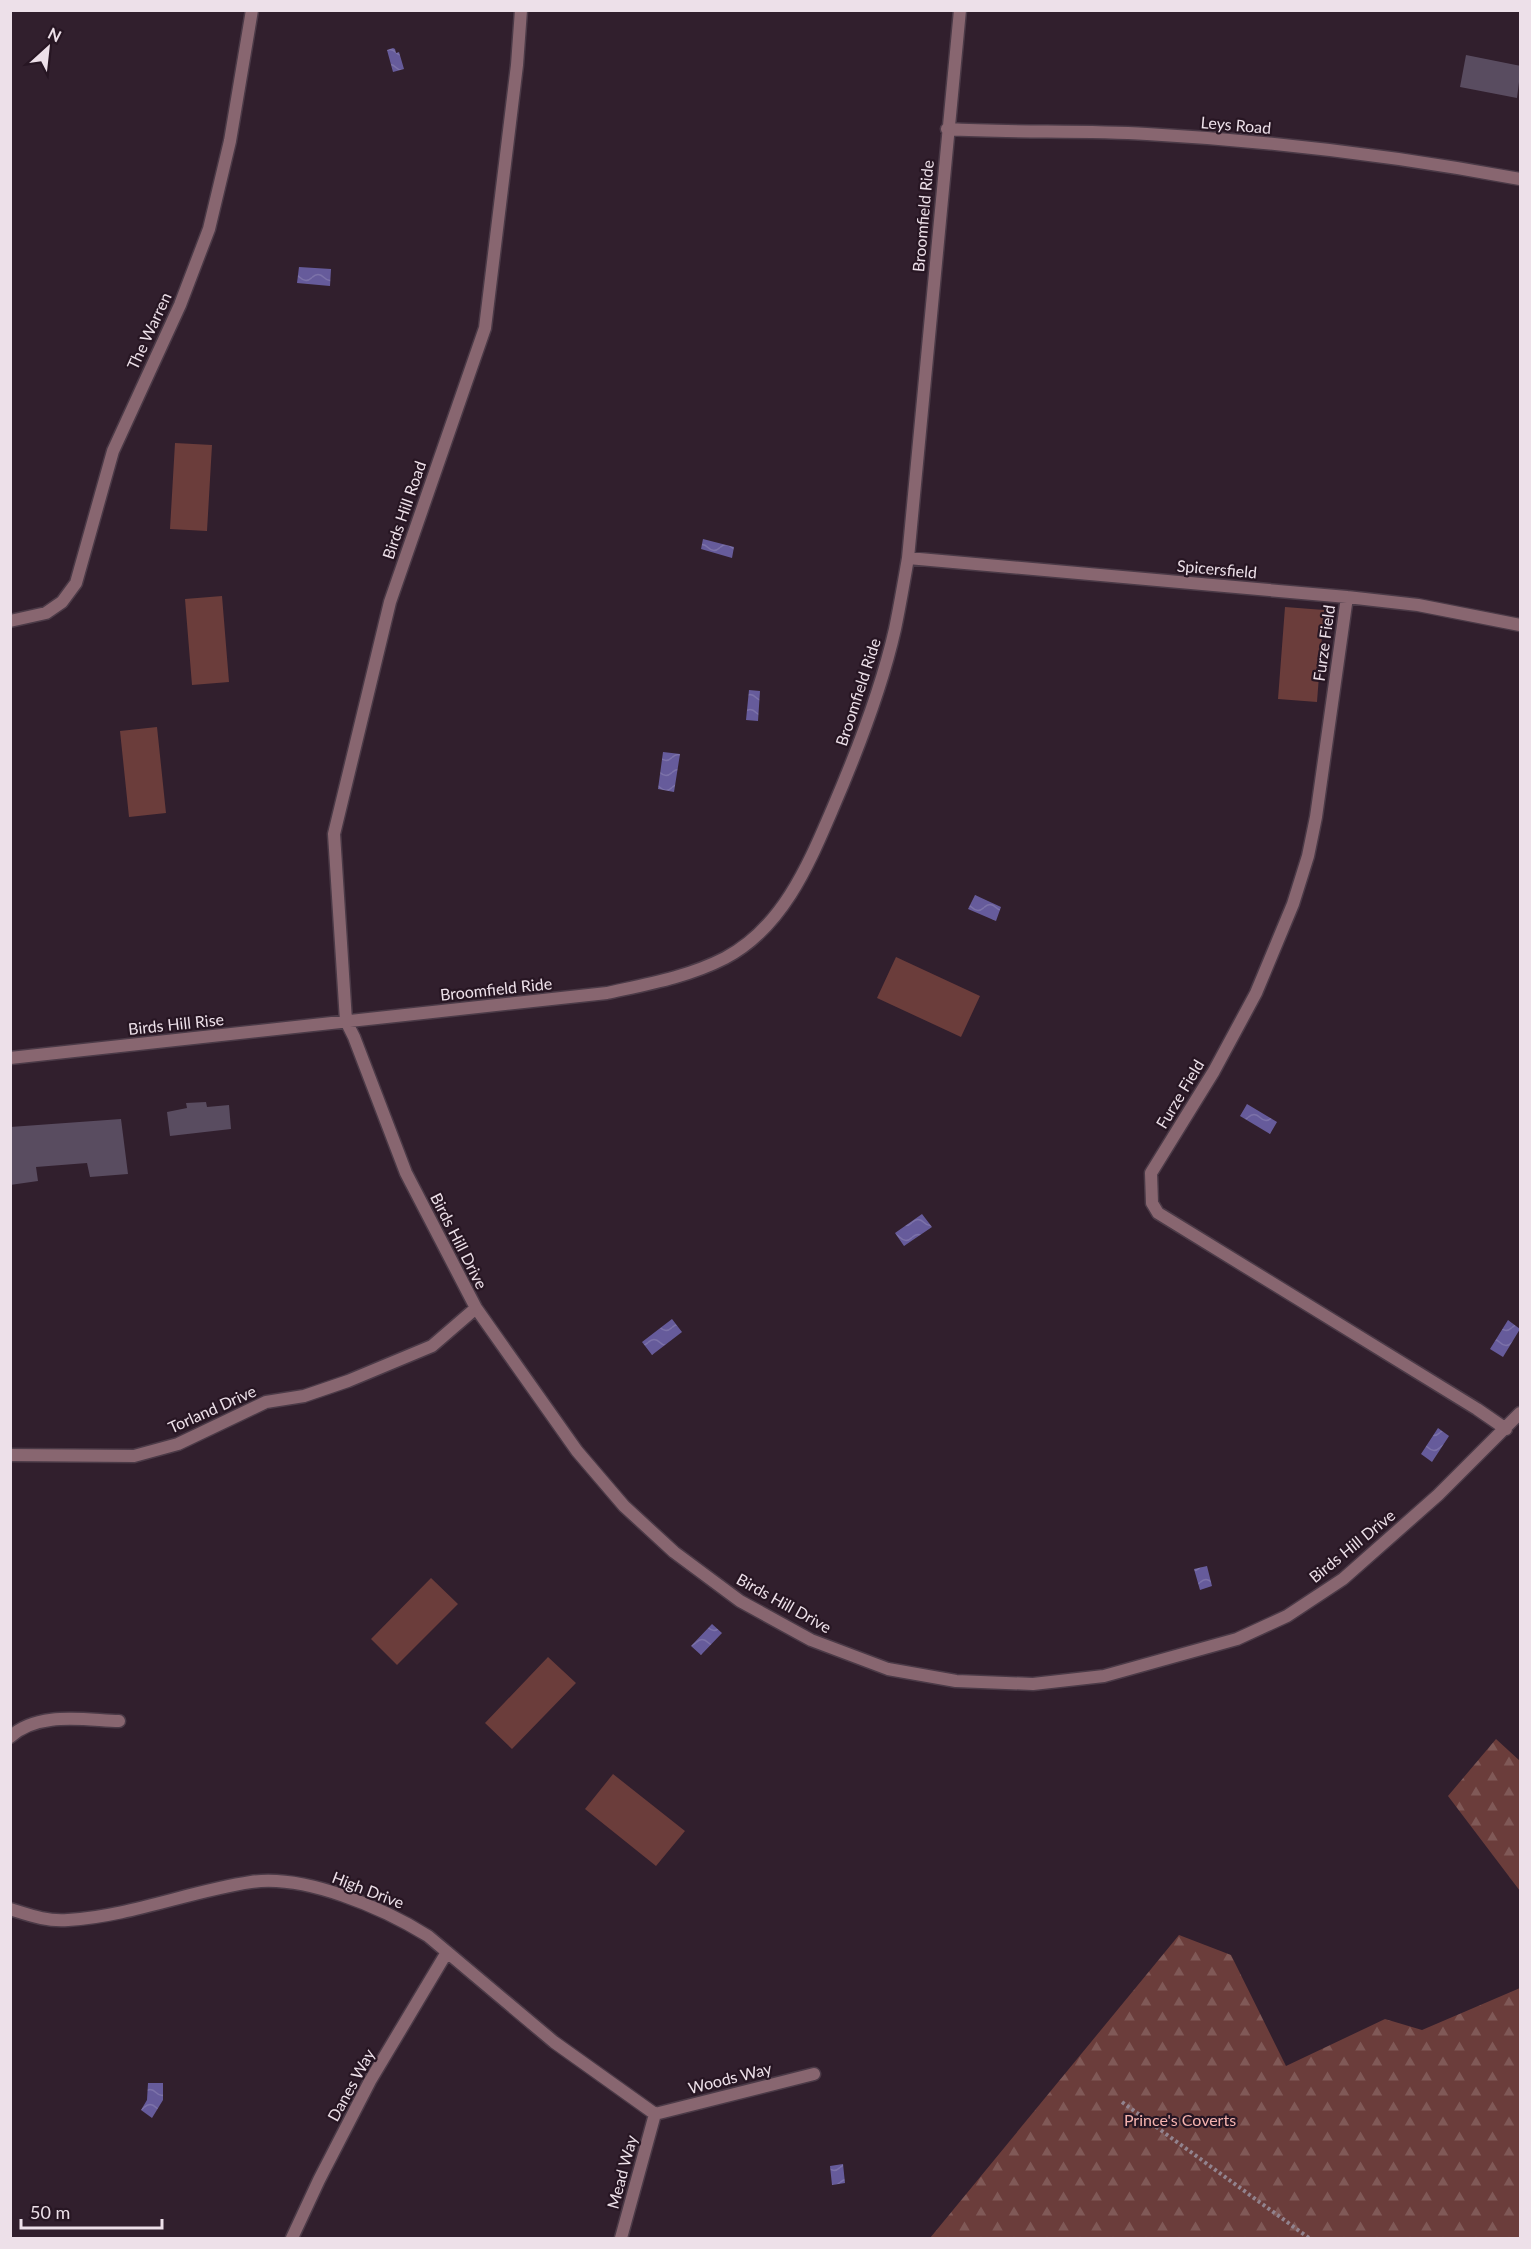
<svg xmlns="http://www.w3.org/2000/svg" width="1531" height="2249" font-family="Lato,sans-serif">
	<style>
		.grass { fill: #6b3d3b }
		.forest { fill: url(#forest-firs) }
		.water { fill: url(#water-waves) }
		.building { fill: #594c60 }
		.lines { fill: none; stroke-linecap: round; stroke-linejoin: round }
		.street-casing { stroke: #4b3a47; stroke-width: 15 }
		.path { stroke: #92838e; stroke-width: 4; stroke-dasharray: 3 3; stroke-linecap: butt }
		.street { stroke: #886670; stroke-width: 12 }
		.labels { text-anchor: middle; stroke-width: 4.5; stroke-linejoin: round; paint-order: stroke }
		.street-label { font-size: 16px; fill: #ede0e9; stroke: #271623 }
		.park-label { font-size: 16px; fill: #f5b3af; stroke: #271623 }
	</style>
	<defs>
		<pattern id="forest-firs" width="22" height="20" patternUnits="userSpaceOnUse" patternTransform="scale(1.5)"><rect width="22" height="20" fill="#6b3d3b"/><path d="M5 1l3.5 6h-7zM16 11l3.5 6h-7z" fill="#805957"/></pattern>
		<pattern id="water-waves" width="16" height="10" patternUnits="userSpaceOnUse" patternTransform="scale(1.5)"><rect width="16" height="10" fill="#665b9b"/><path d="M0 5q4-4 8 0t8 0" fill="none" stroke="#7c72a9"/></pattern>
	</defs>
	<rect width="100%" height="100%" fill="#311f2d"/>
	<path class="grass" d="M175,443L212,445L207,531L170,529Z
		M222,596L229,682L192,685L185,599Z
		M1285,607L1324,610L1317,702L1278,699Z
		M157,727L166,813L129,817L120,731Z
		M896,957L980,996L961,1037L877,998Z
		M431,1578L458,1604L397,1665L371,1639Z
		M548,1657L576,1683L512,1749L485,1723Z
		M613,1774L685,1831L656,1866L585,1809Z"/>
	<path class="forest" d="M1496,1739L1520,1761V1891L1448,1796Z
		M1179,1935L1231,1955L1286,2066L1385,2019L1422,2030L1520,1988V2238H930Z"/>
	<path class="water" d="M393,48L395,49L396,53L399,52L404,69L393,72L387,50Z
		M299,267L331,269L330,286L297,283Z
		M703,539L734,547L732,558L701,549Z
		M749,690L760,691L758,721L746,720Z
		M663,752L680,754L674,792L658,789Z
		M975,895L1001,907L996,921L968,909Z
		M1247,1104L1277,1122L1270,1134L1240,1116Z
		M922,1214L932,1227L904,1246L895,1233Z
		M672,1319L682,1332L652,1355L642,1342Z
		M1508,1320L1520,1329L1503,1357L1490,1349Z
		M1438,1428L1449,1436L1432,1462L1421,1454Z
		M1207,1566L1212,1586L1200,1590L1194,1569Z
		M712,1624L722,1633L701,1655L691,1646Z
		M148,2083H163V2100L152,2118L141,2110L147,2100Z
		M843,2164L845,2183L832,2185L830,2166Z"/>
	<path class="building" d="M1466,55L1521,66L1517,98L1460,87Z
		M206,1102L207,1107L229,1105L231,1129L170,1136L167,1112L187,1108L186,1103Z
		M121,1119L128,1174L90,1177L87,1163L36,1167L38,1181L10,1185V1127Z"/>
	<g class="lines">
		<g class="street-casing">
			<path id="street" d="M521,10L517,65L485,328L390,602L334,834L346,1021L354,1037L406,1173L476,1308L577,1451L624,1506L674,1552L740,1601L811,1640L888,1669L956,1681L1033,1684L1104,1676L1237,1639L1287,1616L1343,1579L1438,1495L1520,1413
				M947,129C1014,133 1080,130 1147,134C1272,141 1397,156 1520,179
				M908,558L1347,597L1418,605L1520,625
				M1347,597L1316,817L1308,856L1293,904L1256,993L1214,1071L1151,1173L1152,1203L1158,1213L1477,1409L1506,1429
				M10,621L46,613L62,602L76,583L113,451L180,305L209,229L230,141L252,10
				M10,1058L607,993C648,984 688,977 725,958C782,928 808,866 832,810C857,752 881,691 895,629C900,605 904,581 908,558L960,10
				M10,1455L134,1456L178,1444L266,1402L304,1396L348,1381L432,1346L476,1308
				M10,1737C38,1711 84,1720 119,1721
				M10,1909C29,1915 48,1922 68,1920C131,1916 190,1891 251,1882C305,1874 383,1908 428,1936L554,2042L655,2114
				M655,2114L814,2074
				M292,2238L319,2180L370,2081L447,1952
				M621,2238L655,2114"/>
		</g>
		<path class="path" d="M1122,2102L1309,2238"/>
		<use href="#street" class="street"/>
	</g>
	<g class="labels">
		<g class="street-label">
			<text transform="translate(1236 125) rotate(5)" y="6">Leys Road</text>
			<text transform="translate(923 216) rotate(-85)" y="6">Broomfield Ride</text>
			<text transform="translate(149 331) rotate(-65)" y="6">The Warren</text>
			<text transform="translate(404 510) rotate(-71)" y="6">Birds Hill Road</text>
			<text transform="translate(1217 569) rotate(5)" y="6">Spicersfield</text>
			<text transform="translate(1324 643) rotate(-82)" y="6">Furze Field</text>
			<text transform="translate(858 692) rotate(-72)" y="6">Broomfield Ride</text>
			<text transform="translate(496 989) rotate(-6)" y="6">Broomfield Ride</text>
			<text transform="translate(176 1024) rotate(-6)" y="6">Birds Hill Rise</text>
			<text transform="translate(1180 1094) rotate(-59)" y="6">Furze Field</text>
			<text transform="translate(459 1241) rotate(63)" y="6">Birds Hill Drive</text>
			<text transform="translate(212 1409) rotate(-24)" y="6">Torland Drive</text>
			<text transform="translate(1352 1546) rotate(-39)" y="6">Birds Hill Drive</text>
			<text transform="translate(784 1603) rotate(29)" y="6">Birds Hill Drive</text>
			<text transform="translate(368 1890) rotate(21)" y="6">High Drive</text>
			<text transform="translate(730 2078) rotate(-14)" y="6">Woods Way</text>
			<text transform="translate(351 2085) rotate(-61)" y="6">Danes Way</text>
			<text transform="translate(622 2172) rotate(-75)" y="6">Mead Way</text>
		</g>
		<g class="park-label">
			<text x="1180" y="2126">Prince's Coverts</text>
		</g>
	</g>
	<rect width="1531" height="2249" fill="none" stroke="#ede0e9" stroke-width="24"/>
	<g transform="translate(48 48) rotate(27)" stroke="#271623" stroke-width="4.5" paint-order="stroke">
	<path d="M0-4.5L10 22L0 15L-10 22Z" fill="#ede0e9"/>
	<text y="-9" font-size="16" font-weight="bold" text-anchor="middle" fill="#ede0e9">N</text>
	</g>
	<path d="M21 2219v9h141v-9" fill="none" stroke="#ede0e9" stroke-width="3"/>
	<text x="30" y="2219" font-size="18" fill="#ede0e9" stroke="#271623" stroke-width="4.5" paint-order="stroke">50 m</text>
</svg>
